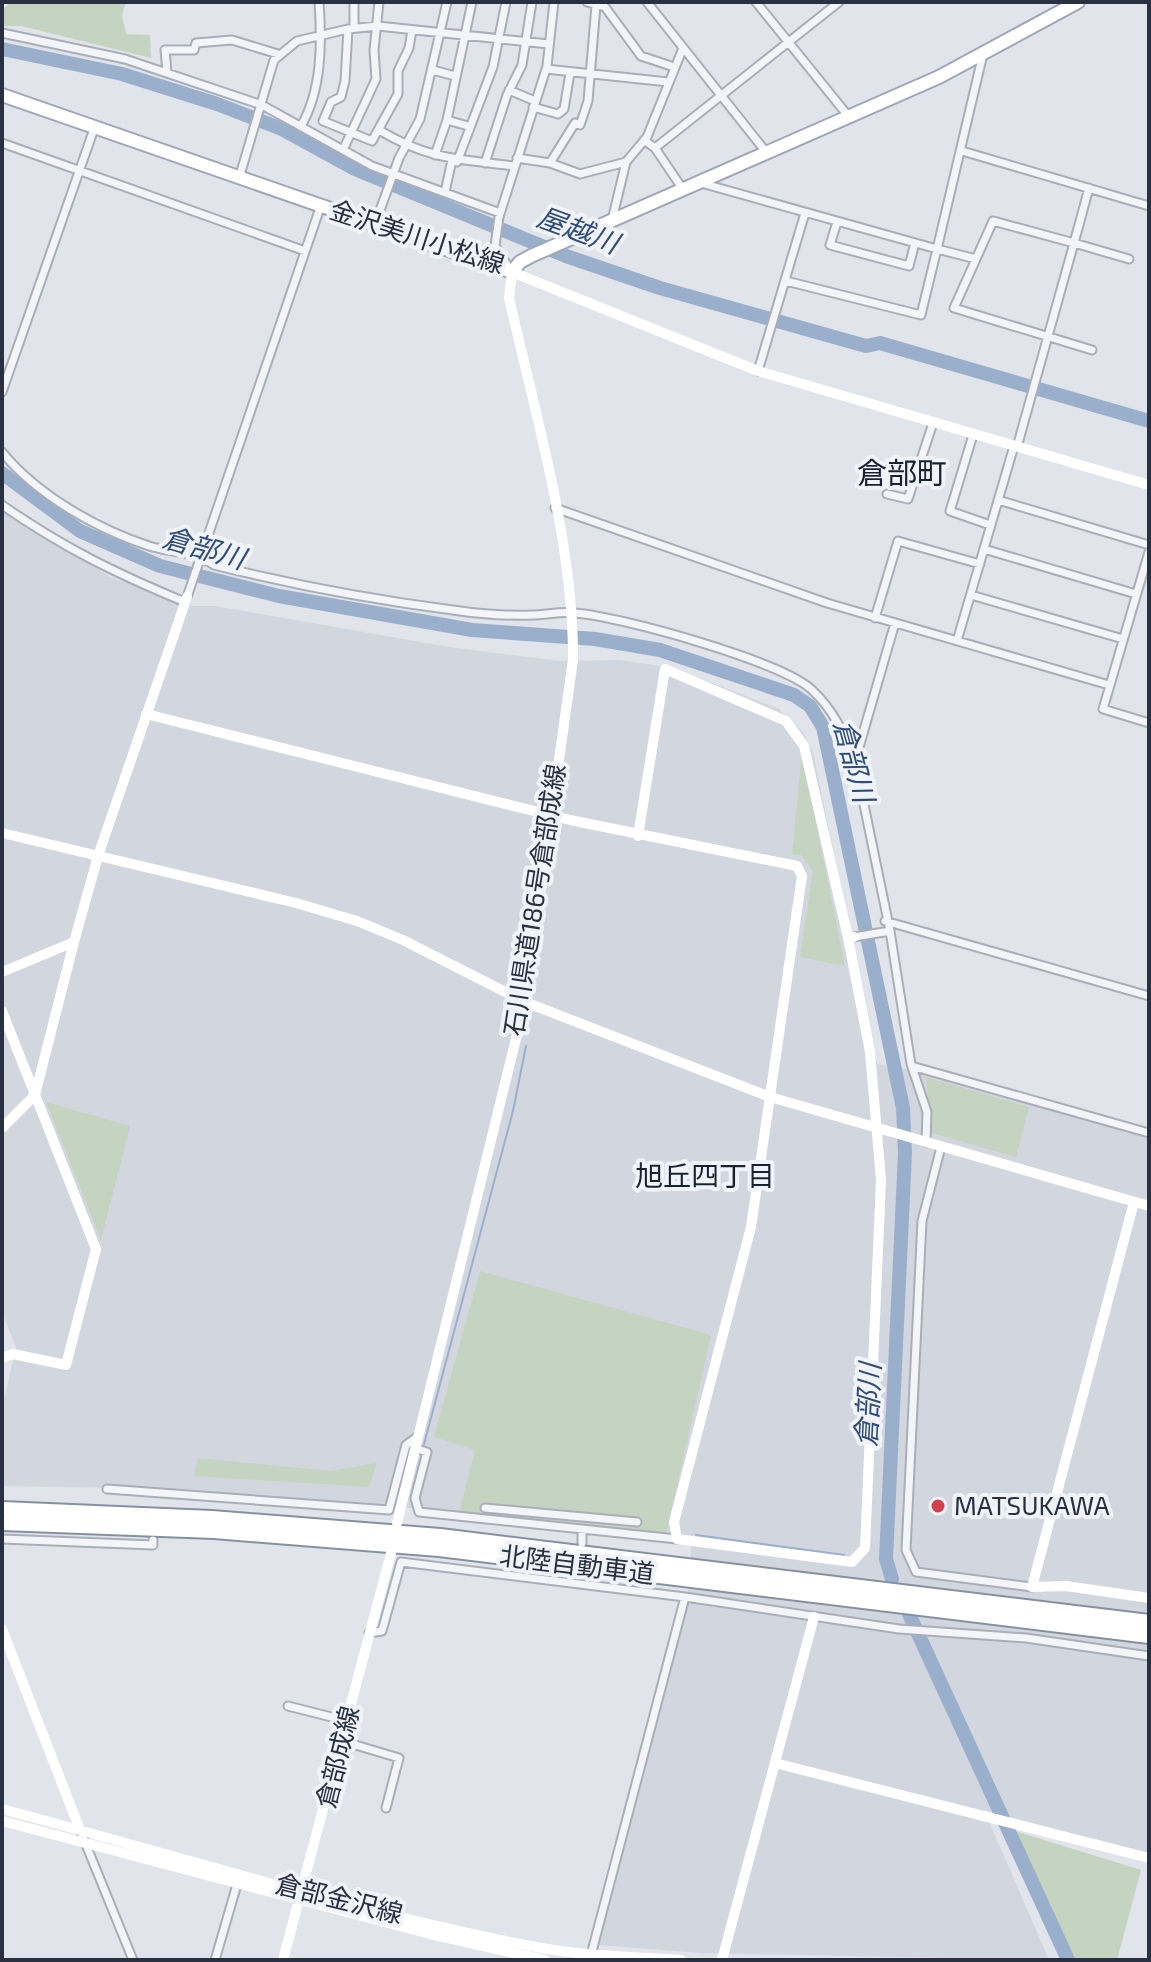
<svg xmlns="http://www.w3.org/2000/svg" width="1151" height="1962" font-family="'Exo 2','Noto Sans JP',sans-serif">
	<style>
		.built { fill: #d2d6df }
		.green { fill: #c5d4c1 }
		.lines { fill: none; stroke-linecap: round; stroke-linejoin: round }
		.stream { stroke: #9aafcc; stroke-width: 2 }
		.river { stroke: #9aafcc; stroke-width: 14 }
		.street-casing { stroke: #aaaeb8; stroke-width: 11 }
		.primary-casing { stroke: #9fa7b6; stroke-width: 16 }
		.highway-casing { stroke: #8790a1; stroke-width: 18 }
		.street { stroke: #f4f5f8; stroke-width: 7 }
		.secondary { stroke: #fff; stroke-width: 10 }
		.primary { stroke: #fff; stroke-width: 12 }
		.highway { stroke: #fff; stroke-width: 14 }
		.poi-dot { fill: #d4404d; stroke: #f0f3f7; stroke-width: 3 }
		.labels { text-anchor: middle; stroke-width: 8; stroke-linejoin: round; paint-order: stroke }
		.street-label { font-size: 26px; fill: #283042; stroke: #f0f3f7 }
		.poi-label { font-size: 26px; fill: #283042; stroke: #f0f3f7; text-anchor: start }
		.water-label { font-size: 28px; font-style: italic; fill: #304c78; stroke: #f0f3f7 }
		.neighbourhood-label { font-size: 28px; fill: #1a2133; stroke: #f0f3f7 }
		.quarter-label { font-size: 30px; fill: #1a2133; stroke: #f0f3f7 }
	</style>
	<rect width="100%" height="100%" fill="#e1e4ea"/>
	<path class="built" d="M2,511L110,577L193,606H215L449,647L560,661L620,660L674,668L779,709L803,732L813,752L877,1064L927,1073L1149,1137V1856L984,1810L1049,1960L701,1953L598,1945L687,1603L692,1536L426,1509L112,1488L2,1486V1409L16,1347L2,1312Z"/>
	<path class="green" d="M2,2H126L122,15L126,34L150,35L151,58L21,26H2Z
		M802,752L845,966L800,957L813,870L801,855L792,854Z
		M926,1077L1029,1107L1016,1157L932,1133Z
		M46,1102L130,1126L101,1240Z
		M480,1271L711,1335L666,1535L459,1513L475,1450L434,1437Z
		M198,1458L331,1471L377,1463L369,1487L194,1476Z
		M1015,1831L1141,1870L1117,1960H1075Z"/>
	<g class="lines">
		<path class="stream" d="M424,1444L513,1111L526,1046
			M696,1535L844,1555"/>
		<path class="river" d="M2,49L122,74L217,104L282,129L355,169L566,256L660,288L866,346L880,343L1149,421
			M2,473L80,531L160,566L279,596L472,630L595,639L660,650L794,695L810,706L823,727L903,1108L905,1153L886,1559L892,1579
			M909,1614L1068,1960"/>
		<g class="street-casing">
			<path id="street" d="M354,2V28
				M587,2L605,7L641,56L674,67
				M647,2L766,152
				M756,2L849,117
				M348,29L345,81L341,97L331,102L323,121L372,141L398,94V71L409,48L412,30
				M2,33L125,59L262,105L372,166L500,213
				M546,69L668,82
				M433,70L455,76
				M167,72L165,50H194L196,43L232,40L278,54
				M509,90L535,101
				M533,107L558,114L564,109L570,73
				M447,120L468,126
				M301,126C322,90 322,43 319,2
				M379,130C429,160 459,159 514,166
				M644,140L655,148L682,188
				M2,143L305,251
				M655,148L839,2
				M343,150L376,79L374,50L379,2
				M962,151L1149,206
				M435,155L447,120L472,2
				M517,158L550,163L580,174L626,162
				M457,162L493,67L506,2
				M485,163L507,95L522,65L532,2
				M550,163L575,123L580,125L588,101L596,5
				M240,175L274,60L297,41L348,29L378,26L549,44
				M701,183L937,249L983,54
				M1089,188L1074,243L1129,259
				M445,192L452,160
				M612,220L626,162L647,137L683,48
				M837,222L830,245L909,266L915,243
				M375,224L399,158L420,119L447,2
				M976,259L954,308L1092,350
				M511,271L495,246L499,217L547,66L554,2
				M786,281L921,315L937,249L976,259L993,221L1074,243L1017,447
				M758,371L805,213
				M2,392L95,126
				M973,435L950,511L990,525
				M2,452C37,495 97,529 149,546C172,553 194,551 214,565C290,584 375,600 453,610C479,614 506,616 532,615C546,615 561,611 575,613C619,616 780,661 811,689C833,709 844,733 855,761
				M887,494L908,499L933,423
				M998,500L1149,545
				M2,505C64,548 115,573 185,602
				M555,508L827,603L1109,685
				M984,549L1136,594
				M1149,552L1103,709L1149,723
				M971,595L1123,639
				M187,597L321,205
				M875,618L898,541L980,564
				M895,623L855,761L890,931L911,1064L927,1112L926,1142
				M957,641L1014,446
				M885,921L1149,996
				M854,937L890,931
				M915,1067L1149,1133
				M941,1147L922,1221L906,1550L916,1572L1032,1587
				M414,1448L427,1452L415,1498L419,1512L677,1539
				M107,1489L389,1510L406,1445L417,1437
				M485,1508L637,1522
				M2,1539L153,1545V1540
				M582,1543V1530
				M369,1633L382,1631L401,1562L685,1597L899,1629L1026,1638L1149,1656
				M288,1706L347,1721
				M342,1741L399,1758L386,1808
				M80,1830L133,1960
				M591,1955L685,1597
				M215,1960L238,1881"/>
		</g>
		<g class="primary-casing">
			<path id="primary" d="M2,95L512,272L520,262L531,256L939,77L1078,2"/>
		</g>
		<g class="highway-casing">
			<path id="highway" d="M2,1509L212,1518L440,1536L1149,1622
				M2,1523L214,1531L439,1549L1149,1636"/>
		</g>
		<use href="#street" class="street"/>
		<path class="secondary" d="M2,3L3,2
			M146,714L570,820L797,866L802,876L751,1227L674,1522L677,1539L852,1562L865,1548L881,1180L870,1052L848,938L854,937
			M2,833L296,903L357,921L403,940L525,1002L770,1097L1149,1206
			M638,836L665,669L786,721L804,746L848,938
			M2,972L74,942L98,856L187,597
			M2,1011L96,1249L66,1365L13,1354L2,1358
			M2,1128L35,1095L74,942
			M1134,1202L1032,1587L1066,1586L1149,1598
			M397,1523L525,1002L573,660C574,544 535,413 509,298L512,272L758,371L1149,485
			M2,1629L80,1830
			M775,1763L1149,1858
			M2,1809C179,1856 356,1913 536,1947C584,1956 633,1957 681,1960
			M2,1821L430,1934L545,1960
			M283,1960L391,1553
			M722,1960L814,1617"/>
		<use href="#primary" class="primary"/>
		<use href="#highway" class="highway"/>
	</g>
	<circle class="poi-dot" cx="938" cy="1506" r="8"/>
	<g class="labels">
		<g class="street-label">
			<text transform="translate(417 237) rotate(18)" y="9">金沢美川小松線</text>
			<text transform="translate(535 900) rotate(-81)" y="9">石川県道186号倉部成線</text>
			<text transform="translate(577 1565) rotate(7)" y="9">北陸自動車道</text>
			<text transform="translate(338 1757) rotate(-76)" y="9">倉部成線</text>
			<text transform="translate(339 1899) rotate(14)" y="9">倉部金沢線</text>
		</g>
		<g class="poi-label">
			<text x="954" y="1515">MATSUKAWA</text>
		</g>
		<g class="water-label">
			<text transform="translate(578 230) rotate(20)" y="10">屋越川</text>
			<text transform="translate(204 548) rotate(16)" y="10">倉部川</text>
			<text transform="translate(854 761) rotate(75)" y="10">倉部川</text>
			<text transform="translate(868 1405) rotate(-87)" y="10">倉部川</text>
		</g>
		<g class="neighbourhood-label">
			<text x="705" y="1186">旭丘四丁目</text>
		</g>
		<g class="quarter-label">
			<text x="902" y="484">倉部町</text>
		</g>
	</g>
	<rect width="1151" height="1962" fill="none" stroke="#283042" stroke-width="8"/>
</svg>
